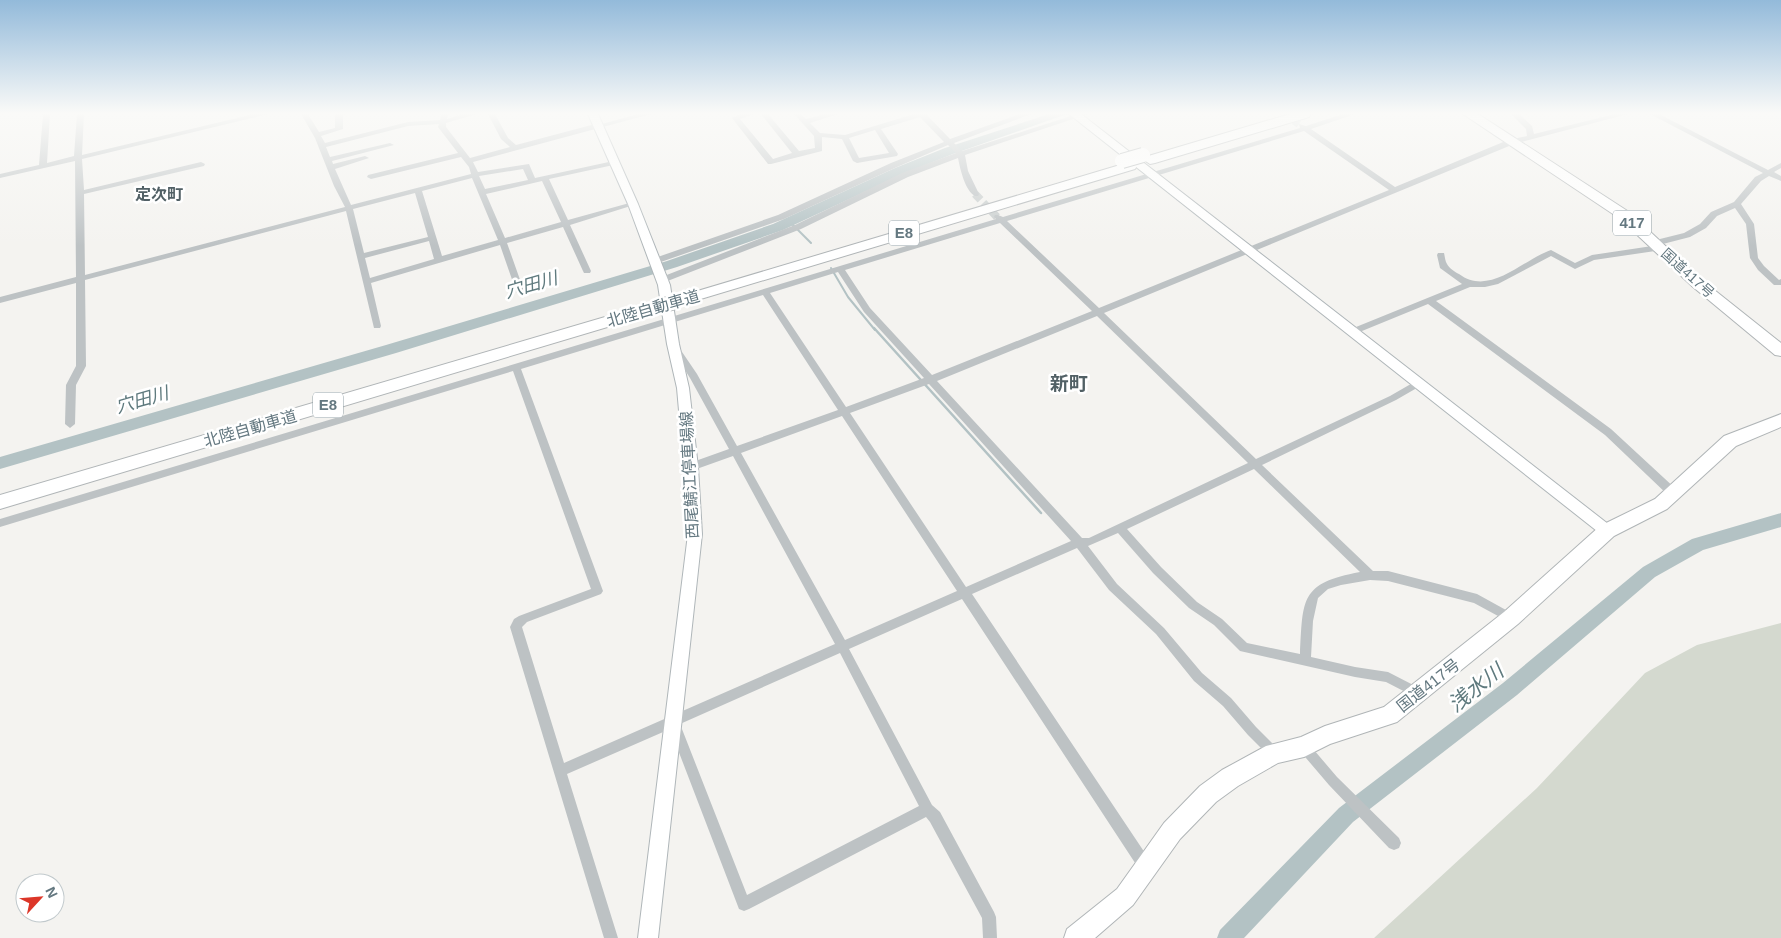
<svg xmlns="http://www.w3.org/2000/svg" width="1781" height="938" font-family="Arial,'Noto Sans JP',sans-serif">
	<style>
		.green { fill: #d4d9cf }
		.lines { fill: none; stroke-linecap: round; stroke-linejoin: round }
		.stream-far1 { stroke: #b3c2c4; stroke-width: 2 }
		.stream { stroke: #b3c2c4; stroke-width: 2.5 }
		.river { fill: #b3c2c4; fill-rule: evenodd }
		.street-tunnel { stroke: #c9cece; stroke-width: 8; stroke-dasharray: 8 4; stroke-linecap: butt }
		.secondary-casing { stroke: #afb6b9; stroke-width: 2 }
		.highway-casing { stroke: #b0b5b7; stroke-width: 2 }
		.street { fill: #bdc2c4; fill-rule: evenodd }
		.secondary { fill: #fff; fill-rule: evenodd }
		.highway { fill: #fff; fill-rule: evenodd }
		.highway-bridge-casing { stroke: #b0b5b7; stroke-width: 16; stroke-linecap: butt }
		.highway-bridge { stroke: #fff; stroke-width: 14 }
		.labels { text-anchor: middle; stroke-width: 5; stroke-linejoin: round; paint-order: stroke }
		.far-street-label { font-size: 14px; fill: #647880; stroke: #fff }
		.shield { fill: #fff; stroke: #92a0a6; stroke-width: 1 }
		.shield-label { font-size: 15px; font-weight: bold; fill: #647880 }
		.far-quarter-label { font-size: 16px; font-weight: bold; fill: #516065; stroke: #fff }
		.street-label { font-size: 16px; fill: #647880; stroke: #fff }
		.water-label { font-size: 18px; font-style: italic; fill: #5f7a7e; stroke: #fff }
		.quarter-label { font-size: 19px; font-weight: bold; fill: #516065; stroke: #fff }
		.near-water-label { font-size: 21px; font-style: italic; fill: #5f7a7e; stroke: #fff }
	</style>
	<rect width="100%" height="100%" fill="#f4f3f0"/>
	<path class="green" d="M1781,623V938H1374L1537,788L1645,673L1697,645Z"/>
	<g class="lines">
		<path class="stream-far1" d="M790,222L811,243
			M831,268L848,297L875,330"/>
		<path class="stream" d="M874,328L1041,513"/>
		<path class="river" d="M1049,114H1067L953,154L903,174L783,230L677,267L396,353L0,469V457L386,345L667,261L773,224L895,168L945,148Z
			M1781,513V527L1703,550L1655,577L1517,695L1353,822L1244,938H1217L1220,930L1339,808L1503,683L1643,567L1692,539Z"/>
		<path class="street-tunnel" d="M1284,114L1299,124
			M975,194L997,217"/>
		<g class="secondary-casing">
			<path id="secondary" d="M588,114H598L638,204L670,285L679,344L689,388L698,467L702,534L658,938H638L688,534L684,467L677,388L667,344L658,285L628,204Z
				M1069,114H1081L1612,527L1614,531L1612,535L1607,537L1602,535Z"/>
		</g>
		<g class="highway-casing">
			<path id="highway" d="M1290,114H1311L1309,117L1155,163L1150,164L1144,160L1145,157Z
				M1463,114H1478L1629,212L1703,281L1781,343V356L1775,355L1693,287L1619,218Z
				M1130,162L1137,166L1135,169L684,304H674L671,301L674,298Z
				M656,302L661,303L664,307L661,311L0,509V495Z
				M1781,414V427L1736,446L1667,509L1614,536L1518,624L1397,722L1330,744L1304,757L1278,763L1238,786L1216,802L1180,839L1133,905L1095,938H1064L1067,929L1117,889L1164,823L1200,786L1222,770L1266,746L1301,737L1325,726L1384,707L1504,612L1600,526L1655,499L1724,436Z"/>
		</g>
		<path class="street" d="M43,114H50L47,163L74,156L77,114H84L82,155L254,114H268L82,159L84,190L201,162L205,164L204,166L84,194L85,275L345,207L334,186L315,138L301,114H308L319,132L335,128V114H343V129L321,136L325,143L408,122L440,120L441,114H448L447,119L463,114H476L446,123V127L470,158L510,147L501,139L488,114H495L508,138L516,145L599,123L602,124L638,114H651L473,162L478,172L529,164L535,178L618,160V164L549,179L568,220L633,202L637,204L570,225L591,271L590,273H584L583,271L563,227L507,243L524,291L523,293H517L516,291L500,245L371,283L381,326L380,328H374L346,211L85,280L86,366L76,385L75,424L70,428L65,424L66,385L76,366V283L0,303V297L76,277L75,161L0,178V174L39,165ZM439,124L438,127L458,153L368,175L367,177L371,179L461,157L469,167L471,174L351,205L335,169L369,158L365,156L333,164L332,161L394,145L390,143L330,157L326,147L408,126ZM523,169L528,180L485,189L479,176ZM472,178L498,240L442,256L422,191ZM542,181L561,222L505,238L486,194ZM415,193L428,237L364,253L353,209ZM429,241L434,259L370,278L365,258Z
			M741,114H754L740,119L773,159L792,153L761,114H768L799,151L815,148L814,136L794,114H801L806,119L825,114H838L810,123L820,133L845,135L914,114H926L950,139L1020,114H1031L954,143L962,151L1077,114H1088L965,155L968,171L979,194L978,196H975C965,191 960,168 958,158L908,177L801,229L665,282H659V278L795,225L902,173L956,153L948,145L897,167L784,219L658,263H652V259L778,215L891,163L944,142L920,117L881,129L898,154L897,156L857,163L853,161L842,139L822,137V151L771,164H768L732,118ZM875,130L889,153L859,158L849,138Z
			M1343,114H1355L1311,129L1395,187L1508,140L1527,136L1526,129L1511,114H1519L1532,126L1534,134L1615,114H1628L1514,144L1104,313L1256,459L1390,396L1416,381H1422L1424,383L1422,385L1396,400L1262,465L1373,571H1388L1477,594L1515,615L1517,618L1515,621L1511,623L1474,603L1388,581L1370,580L1341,585L1328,589L1318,598L1313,621L1311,657L1355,667L1388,672L1423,690L1425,694L1423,698L1419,699L1386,682L1355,677L1240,651L1214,625L1189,608L1153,573L1118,533L1088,546L1117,584L1164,628L1202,673L1231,698L1256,727L1278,749L1280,753L1278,757L1274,759L1270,757L1248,735L1223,706L1194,681L1156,634L1109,590L1077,548L972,594L1151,862L1153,867L1151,872L1146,874L1141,872L962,599L849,649L932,805L940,812L994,912L996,917L997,938H983L982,918L930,822L926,817L749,909L744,911L739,909L670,729L567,774L618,938H604L510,627L514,619L519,616L591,589L513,371L0,527V519L996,219L994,217L995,215H998L1003,217L1300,128L1299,124L1306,126ZM1304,131L1389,190L1099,308L1007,221ZM1000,223L1092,311L932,375L870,308L845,270ZM838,272L864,312L924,378L846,407L770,293ZM763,295L838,410L737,446L697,374L678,346H672L671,348L690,378L729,449L687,464L686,467L687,470L691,471L733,456L835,644L564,763L522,627L527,622L601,594L603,591L521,369ZM1097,316L1248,463L1089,538H1082L937,381ZM929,384L1071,541L966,587L850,413ZM842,416L957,591L845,640L741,453ZM1254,469L1360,572C1300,583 1303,599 1300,654L1247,643L1222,619L1197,602L1161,567L1127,529ZM840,653L919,806L747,895L680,724Z
			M1650,114H1659L1768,170L1781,163V168L1774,172L1781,176V181L1769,176L1761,181L1741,204L1754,224L1758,258L1764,266L1779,280L1781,279V285H1774L1758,270L1750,258L1746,224L1735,208L1717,216L1706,228L1690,237L1655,246L1652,245V241L1684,233L1700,224L1711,212L1734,202L1755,177L1763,173Z
			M1659,245L1662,246V250L1594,260L1575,269L1551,256L1498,284L1485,287H1470L1436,301L1611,429L1677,490L1678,493L1677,496H1669L1605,435L1428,304L1362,331L1358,335H1352L1351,333L1356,327L1462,284L1440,268L1437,255L1438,253H1444C1445,257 1445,261 1447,264C1449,268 1455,272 1459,274C1490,297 1522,260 1551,250L1575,263L1592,255Z
			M1304,741L1308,743L1337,777L1399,838L1401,843L1399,848L1394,850L1389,848L1329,785L1300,751L1298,747L1300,743Z"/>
		<use href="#secondary" class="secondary"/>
		<use href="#highway" class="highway"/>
		<g class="highway-bridge-casing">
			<path id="highway-bridge" d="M1122,161L1143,155
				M656,307L679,301"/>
		</g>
		<use href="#highway-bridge" class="highway-bridge"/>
	</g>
	<linearGradient id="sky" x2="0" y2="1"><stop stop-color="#93bada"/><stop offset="0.46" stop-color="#fafaf8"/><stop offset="1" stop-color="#fafaf8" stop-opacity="0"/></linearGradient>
	<rect width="1781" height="246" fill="url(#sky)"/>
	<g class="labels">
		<g class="far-street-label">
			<text transform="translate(1688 273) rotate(42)" y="5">国道417号</text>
		</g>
		<g class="shield">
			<rect x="1613" y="210.5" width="38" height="25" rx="4"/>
			<rect x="889" y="220.5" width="30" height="25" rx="4"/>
			<rect x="313" y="392.5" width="30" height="25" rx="4"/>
		</g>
		<g class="shield-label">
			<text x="1632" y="228">417</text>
			<text x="904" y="238">E8</text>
			<text x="328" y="410">E8</text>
		</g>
		<g class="far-quarter-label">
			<text x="159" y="200">定次町</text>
		</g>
		<g class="street-label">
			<text transform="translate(653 308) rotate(-16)" y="6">北陸自動車道</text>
			<text transform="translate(250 428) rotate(-16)" y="6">北陸自動車道</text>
			<text transform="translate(689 475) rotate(-93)" y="6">西尾鯖江停車場線</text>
			<text transform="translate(1428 685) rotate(-38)" y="6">国道417号</text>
		</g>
		<g class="water-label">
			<text transform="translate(531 285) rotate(-16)" y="6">穴田川</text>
			<text transform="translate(142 400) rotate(-16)" y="6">穴田川</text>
		</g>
		<g class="quarter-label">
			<text x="1069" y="390">新町</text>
		</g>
		<g class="near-water-label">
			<text transform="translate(1476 688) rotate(-38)" y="7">浅水川</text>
		</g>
	</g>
	<g transform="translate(40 898) rotate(64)"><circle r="24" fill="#ffffff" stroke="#c1c9cc"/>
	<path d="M0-4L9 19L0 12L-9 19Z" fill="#dc3628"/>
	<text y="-8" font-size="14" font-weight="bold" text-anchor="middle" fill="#647880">N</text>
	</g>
</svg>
